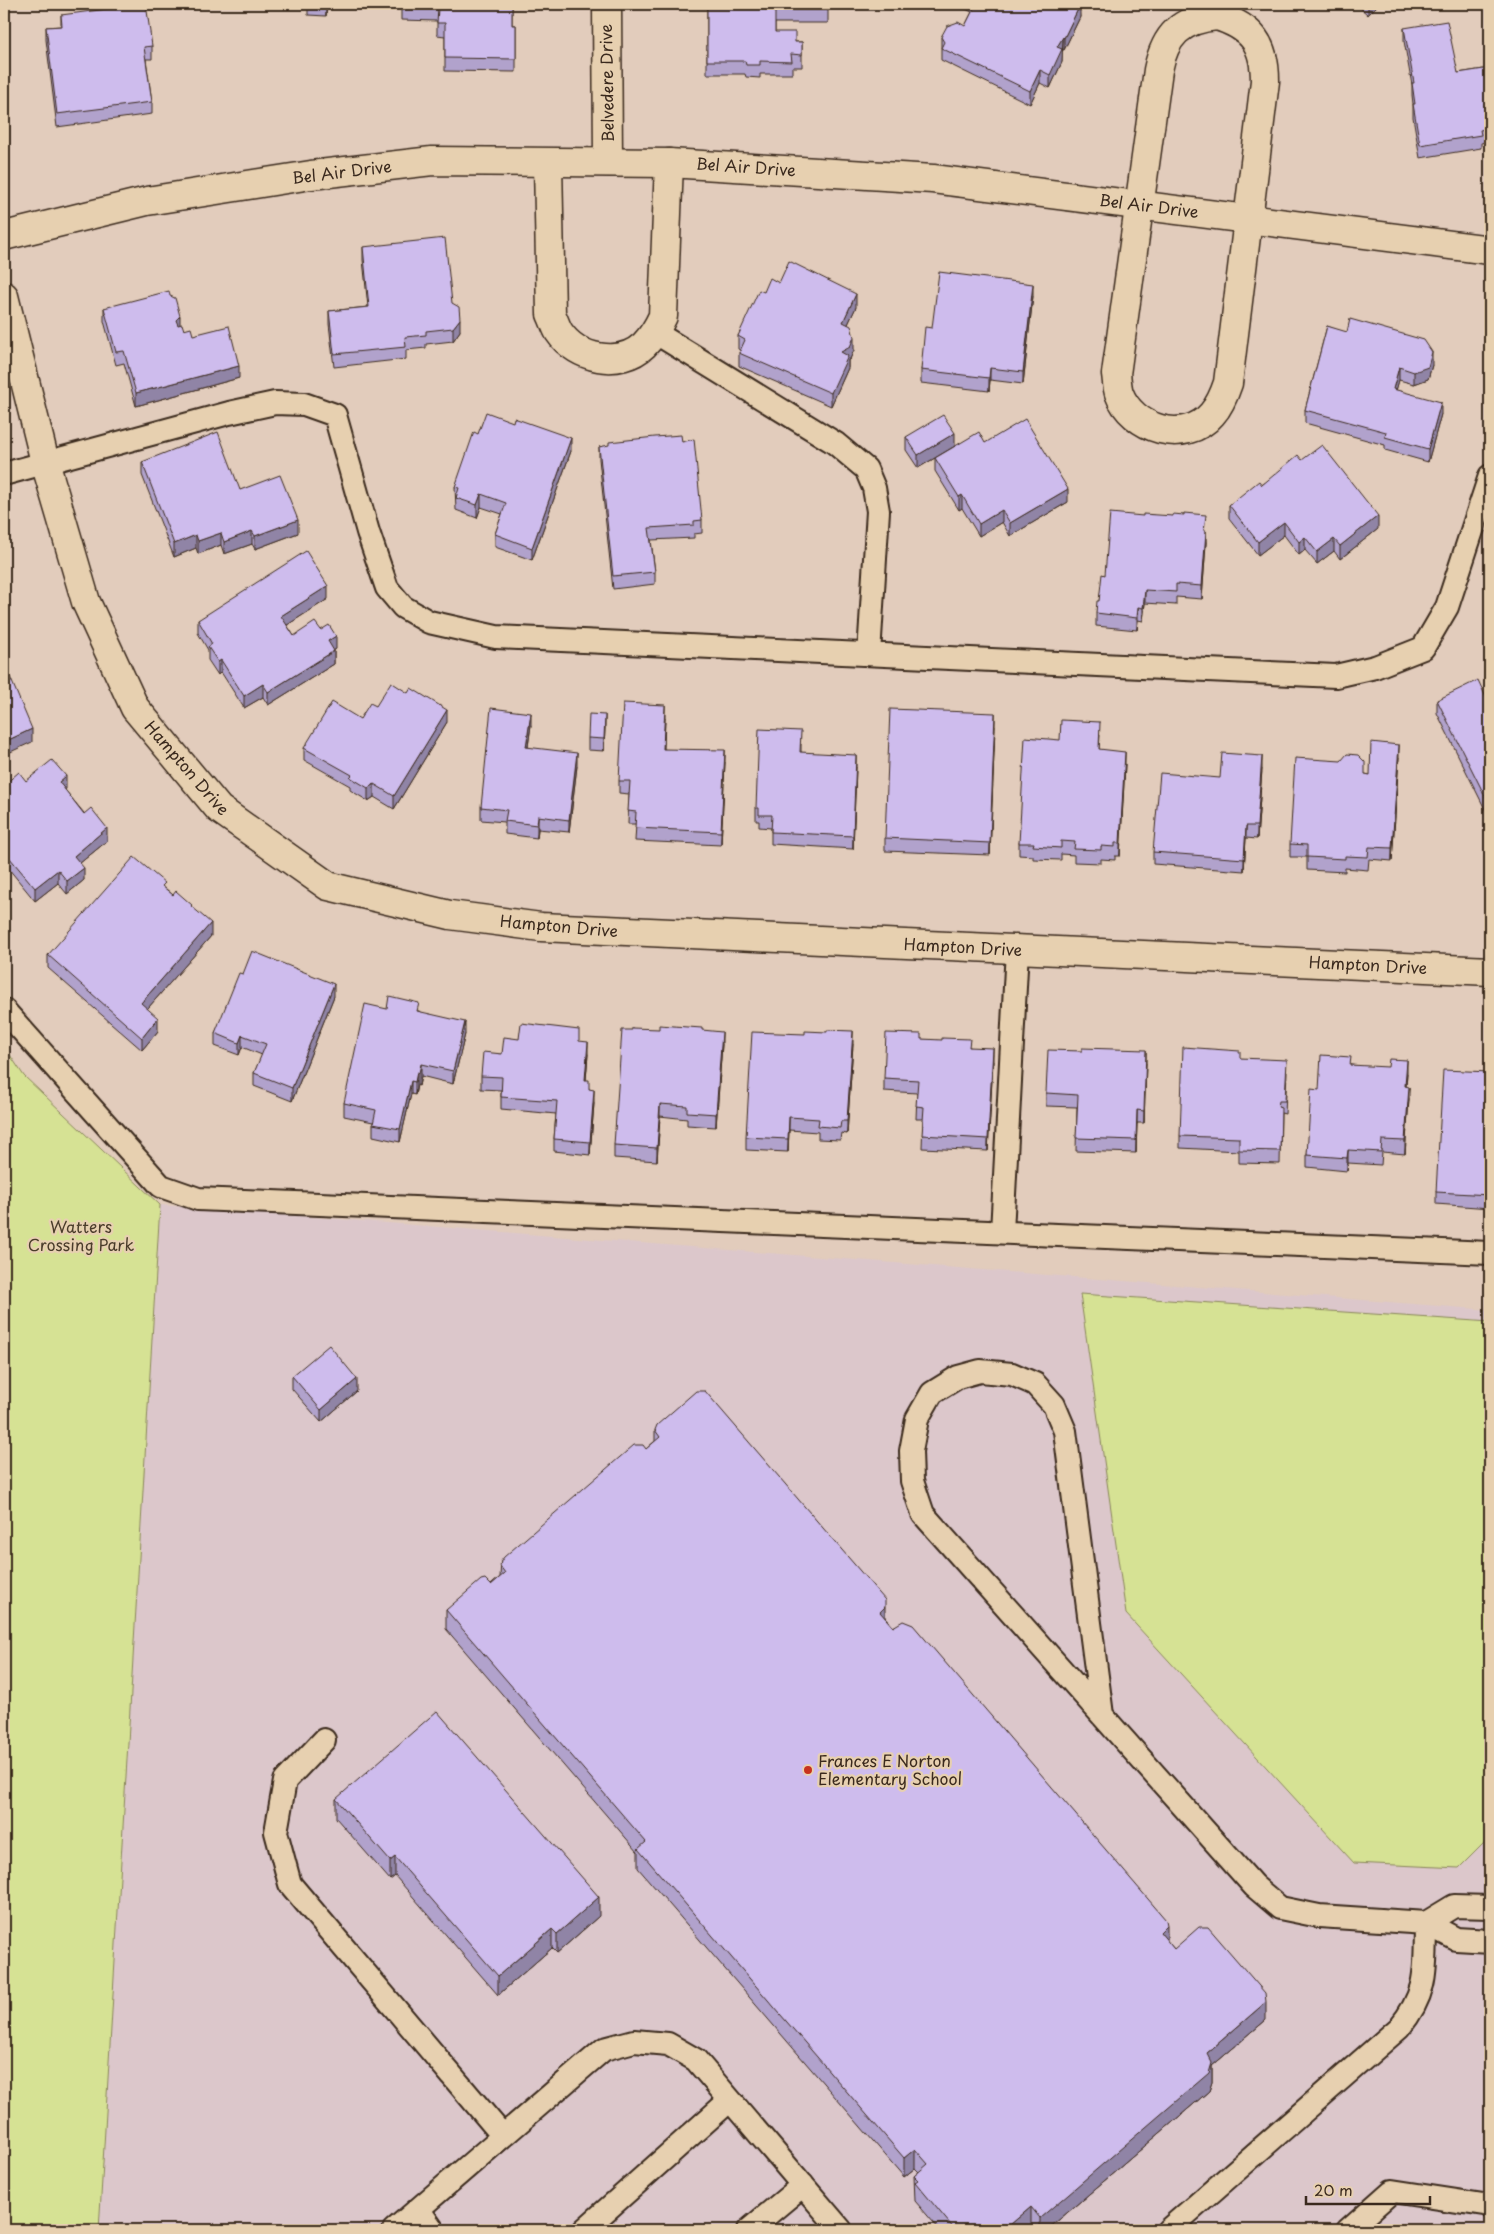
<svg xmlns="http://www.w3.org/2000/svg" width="1494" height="2234" font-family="'Playpen Sans',sans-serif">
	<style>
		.built { fill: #dcc7cb }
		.green { fill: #d6e294; stroke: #888659 }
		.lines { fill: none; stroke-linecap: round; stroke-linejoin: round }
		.lane-casing { stroke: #3b2a1e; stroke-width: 26 }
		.street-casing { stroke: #3b2a1e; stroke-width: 31 }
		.secondary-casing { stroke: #3b2a1e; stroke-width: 31 }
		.lane { stroke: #e7d0b0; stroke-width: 22 }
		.street { stroke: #e7d0b0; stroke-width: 28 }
		.secondary { stroke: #e7d0b0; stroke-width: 28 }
		.wall { fill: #b1a2cc; stroke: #3b2a1e }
		.shaded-wall { fill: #9084a6; stroke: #3b2a1e }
		.building { fill: #cebced; stroke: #3b2a1e }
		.poi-dot { fill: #c8321e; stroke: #e7d0b0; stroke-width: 2 }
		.labels { text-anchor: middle; stroke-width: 4.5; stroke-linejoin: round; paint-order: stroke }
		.street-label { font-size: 16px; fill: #3b2a1e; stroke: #e7d0b0 }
		.park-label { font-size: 16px; fill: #4a3c2a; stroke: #e7d0b0 }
		.poi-label { font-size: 16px; fill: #3b2a1e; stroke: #e7d0b0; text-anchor: start }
	</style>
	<rect width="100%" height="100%" fill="#e2ccbc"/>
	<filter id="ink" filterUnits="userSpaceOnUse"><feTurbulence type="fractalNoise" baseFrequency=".02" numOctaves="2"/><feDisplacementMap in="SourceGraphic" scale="10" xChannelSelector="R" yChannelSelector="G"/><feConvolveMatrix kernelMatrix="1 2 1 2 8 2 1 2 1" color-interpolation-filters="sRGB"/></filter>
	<g filter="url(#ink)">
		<path class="built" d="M160,1205L1490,1310V2230H99Z"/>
		<path class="green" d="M4,1046L24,1076L160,1205L99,2230H4Z
			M1080,1294L1490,1322V1837L1459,1868L1354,1863L1126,1614Z"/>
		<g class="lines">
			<g class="lane-casing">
				<path id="lane" d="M656,333L835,443L866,469L874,488L878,511L869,654
					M4,474L229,413L275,403L304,404L335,415L368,532L387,588L403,607L429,622L496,637L1336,676L1375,667L1423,648L1447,607L1490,476
					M4,1010L161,1186L198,1199L1490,1253
					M1002,1232L1017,949
					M1102,1715L1065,1431L1054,1405L1035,1384L1012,1374L980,1371L958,1377L932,1393L917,1419L911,1451L912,1481L923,1514L1254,1886L1280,1908L1319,1916L1426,1923C1425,1967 1429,1992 1399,2028L1168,2230
					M324,1740L285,1781L276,1832L290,1884L503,2136
					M1490,1907L1454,1906L1426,1923L1456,1939L1490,1941
					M419,2210L433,2230
					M394,2230L604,2049L634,2041L668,2044L696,2060L841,2230
					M584,2230L730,2100
					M749,2230L803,2185
					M1348,2230L1392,2191L1490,2206"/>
			</g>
			<g class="street-casing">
				<path id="street" d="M607,4L608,162
					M1217,16C1252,27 1265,44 1265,81L1228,383C1224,395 1220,405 1212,414C1185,446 1132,429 1119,393C1117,387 1117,380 1116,374L1158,70C1165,35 1181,19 1217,16Z
					M548,163L551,314C554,320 556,327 559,332C577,359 620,368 644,345C653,336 658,327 663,316L669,163
					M4,296L45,462L86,602L135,708L219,809L328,886L450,915L541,927L1490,971"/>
			</g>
			<g class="secondary-casing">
				<path id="secondary" d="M4,236L147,201L311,175L432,161L669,163L933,179L1490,250"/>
			</g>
			<use href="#lane" class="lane"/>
			<use href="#street" class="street"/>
			<use href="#secondary" class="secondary"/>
		</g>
		<path class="wall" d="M308,4H327L326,16L308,15Z
			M401,4H512V25H516V72L445,71V36L437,35V21L401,20Z
			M707,4H828V23H775V32L795,42H802V67H792V74H760V78L746,77L745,74H707Z
			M955,4H1078L1080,17L1064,50H1062V62L1050,88L1040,83L1030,104L941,60V37L965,26L972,12Z
			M1356,4H1379L1368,15Z
			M61,15L152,46V59H146L152,102V114L57,127L46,40V27L61,26Z
			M1404,28L1458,73L1490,68V141L1481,143V148L1420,158L1413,117V104L1412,95V85L1404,41Z
			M363,247L452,303L460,331L453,341L426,344V348L406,350V359L334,367L329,324V311L368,307L363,260Z
			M779,283L856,307L848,324L854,350L850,359L848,360V368L831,406L739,366V353L740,350L738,349V336L764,292Z
			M1033,296L1023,384L990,380L989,391L921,383V370L932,328Z
			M104,308L180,325L184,330L193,335L239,378L136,406L124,363L116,365L104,321Z
			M1327,326L1432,365L1428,379L1414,384L1399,380L1396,390L1441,414L1428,462L1385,450V445L1305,423V410Z
			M478,434L571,451L532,560L495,547V534L502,514L481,507L477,518L456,510L455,487Z
			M906,437L955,446L918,468L906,450Z
			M682,442L702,520V533L694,534V538L651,540L655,572V584L613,589L599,459V447Z
			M985,443L1068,502L1010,536L1002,522L979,536L962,508L959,510L935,471V458Z
			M1302,460L1378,529L1340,559L1334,551L1317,564L1305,550L1299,555L1284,535L1258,555L1229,518V505Z
			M142,462L240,490L298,533L255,549L252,544L224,554L221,545L198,554L196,548L174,557L142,475Z
			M1143,516L1205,531L1206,543L1202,599L1176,597V605L1145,603L1143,621L1138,620L1137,630L1096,626V613L1099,601L1105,575Z
			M328,599L287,625L294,636L321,630L336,649L334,650V664L268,705L263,697L244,708L221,672L218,675L208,660V650L198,633V620Z
			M1437,700L1490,706V819L1437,713Z
			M376,706L447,722L394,809L374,797L368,801L350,790V786L304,760V748L360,719Z
			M665,718L664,749L725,762L721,845L635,841L636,824H628L629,794L619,793V781Z
			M531,725L528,747L577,766L569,832L538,829L537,838L505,834V822L481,820V807Z
			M995,726L990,855L885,851V838Z
			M605,727L604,751L588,750V738Z
			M1100,735L1099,749L1125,764L1120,856H1115V860L1101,859V863L1074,862V855L1061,854V860L1033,859V856L1019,855V843L1060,740Z
			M801,744V752L856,767L853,849L771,844V828L759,827V821H756V808Z
			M1399,757L1392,861L1369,859L1368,870L1345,868V872L1307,870V857H1290V844L1365,774L1370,775Z
			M1262,769L1257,839L1246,838L1244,871L1153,864V852L1220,778Z
			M26,781L66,789L65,790L107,841L80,863L84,880L67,894L58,883L35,901L4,863V785Z
			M165,888L173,895L192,907L211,936L147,1009L158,1031L142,1050L48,968V955Z
			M243,974L334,996L292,1101L254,1086V1073L262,1055L242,1047L239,1055L215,1046V1033Z
			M387,1009L419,1011L465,1034L453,1084L421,1076L419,1086L417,1085L415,1095L411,1094L400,1142L373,1136V1122L344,1116V1103Z
			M702,1030L722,1044L716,1127L687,1125V1119L660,1116L657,1161L614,1158V1145Z
			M519,1039L579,1041L588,1054L586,1080L594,1103L590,1155L554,1151V1139L556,1114L501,1109V1090L481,1089V1076L502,1054Z
			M921,1039L970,1047L993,1061L988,1151L922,1148L923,1119H916L917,1093L884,1091V1078Z
			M853,1044L847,1134L841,1133L840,1140L818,1139V1132L789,1130L788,1152L746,1150V1137Z
			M1240,1058L1287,1072L1285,1114L1281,1113L1280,1164L1239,1163V1151L1180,1148V1136Z
			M1146,1063L1144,1123H1137L1136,1153L1076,1151L1077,1107L1046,1106V1093Z
			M1351,1065L1407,1073L1406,1086L1409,1099L1405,1154L1382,1152L1381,1165L1348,1163L1347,1171L1307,1167V1155L1319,1090Z
			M1490,1072V1208L1436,1204V1192Z
			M292,1376L357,1391L321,1422L292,1389Z
			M655,1430L885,1617L1174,1949L1266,2020L1212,2066V2082L1209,2091L1047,2230H1035L1031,2225L1025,2230H940L915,2201L914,2176L919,2172L915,2168L904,2177L638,1868V1852L446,1629V1610L491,1585L500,1577L501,1561L646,1449L655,1441Z
			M336,1799L599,1916L557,1953L552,1948L498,1995L395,1876L390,1880L336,1818Z"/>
		<path class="shaded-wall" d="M326,4H327L326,16Z
			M1368,4H1379L1368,15Z
			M1080,5V17L1064,50V38Z
			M1063,37L1062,62L1050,88V75L1057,47Z
			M1040,70V83L1030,104V91Z
			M1033,284V296L1023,384V372Z
			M856,294V307L843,335V322Z
			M180,316V329L176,332V320Z
			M460,319V331L453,341V328Z
			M854,337V350L850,359L848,360V368L831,406V393L841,352Z
			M1432,352V365L1428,379L1414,384V372Z
			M239,366V378L136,406V393Z
			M1399,367V380L1393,402V389Z
			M990,368V380L989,391V378Z
			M1441,402V414L1428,462V449Z
			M955,433V446L918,468V455Z
			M571,438V451L532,560V548Z
			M1068,489V502L1010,536V523Z
			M481,494V507L477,518V505Z
			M962,495V508L959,510V497Z
			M1002,510V522L979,536V524Z
			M1378,516V529L1340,559V546Z
			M298,520V533L255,549V536Z
			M1284,522V535L1258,555V542Z
			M252,531V544L224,554V542Z
			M1206,531V543L1202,599V586Z
			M221,533V545L198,554V541Z
			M196,535V548L174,557V544Z
			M1305,537V550L1299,555V542Z
			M1334,539V551L1317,564V552Z
			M328,586V599L281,629V616Z
			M1145,590V603L1143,621V608Z
			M1138,607V620L1137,630V618Z
			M336,636V649L328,654V641Z
			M334,651V664L268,705V692Z
			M221,660V672L218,675V662Z
			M263,684V697L244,708V696Z
			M665,705V718L663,762V749Z
			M447,710V722L394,809V796Z
			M531,713V725L526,760V747Z
			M995,713V726L990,855V843Z
			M605,715V727L604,751V739Z
			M32,729V742L4,755V742Z
			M1399,745V757L1392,861V848Z
			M725,750V762L721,845V832Z
			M1125,752V764L1120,856V843Z
			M577,753V766L569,832V820Z
			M856,755V767L853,849V836Z
			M1262,756V769L1257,839V826Z
			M66,776V789L59,795V782Z
			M374,784V797L368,801V788Z
			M538,816V829L537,838V825Z
			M1246,826V838L1244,871V859Z
			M107,828V841L74,868V856Z
			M84,868V880L67,894V881Z
			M58,870V883L35,901V888Z
			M211,923V936L141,1016V1003Z
			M334,984V996L292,1101V1088Z
			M158,1018V1031L142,1050V1038Z
			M465,1022V1034L453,1084V1071Z
			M853,1031V1044L847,1134V1121Z
			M722,1032V1044L716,1127V1114Z
			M242,1035V1047L239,1055V1043Z
			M588,1042V1054L585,1093V1080Z
			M993,1048V1061L988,1151V1139Z
			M1146,1050V1063L1144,1123V1111Z
			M1407,1060V1073L1405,1099V1086Z
			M421,1064V1076L419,1086V1073Z
			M417,1072V1085L415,1095V1082Z
			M411,1081V1094L400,1142V1129Z
			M1409,1087V1099L1405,1154V1141Z
			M594,1090V1103L590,1155V1142Z
			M660,1104V1116L657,1161V1148Z
			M1137,1110V1123L1136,1153V1140Z
			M789,1117V1130L788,1152V1139Z
			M1348,1150V1163L1347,1171V1158Z
			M357,1379V1391L321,1422V1410Z
			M885,1607V1626L880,1612Z
			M395,1857V1876L390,1880V1861Z
			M599,1897V1916L557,1953V1934Z
			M1167,1925V1944L1160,1932Z
			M552,1929V1948L498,1995V1976Z
			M1266,2002V2020L1212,2066V2082L1209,2091L1047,2230H1040V2218L1207,2053Z
			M915,2149V2168L904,2177V2158Z
			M1031,2207V2225L1025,2230H1004Z"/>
		<path class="building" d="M146,4L152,46L144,47L152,102L57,114L46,27L62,26L61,15Z
			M401,4H512V25H516V59L445,58V23H437L438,8H401Z
			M707,4H828V10H775V32H795V42H802V55L791,54L792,62L760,61V65H746L745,61H707Z
			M976,4H1078L1080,5L1064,38L1063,37L1057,47L1062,49L1050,75L1040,70L1030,91L941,48L944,42L941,37L947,26L958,22L965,26Z
			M1447,21L1458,73L1490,68V128L1480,130L1481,135L1420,145L1413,104H1415L1412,83H1414L1404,28Z
			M445,238L452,303L459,307L460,319L453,328L426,331V335L405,337L406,347L334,354L329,311L369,307L363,247Z
			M789,261L856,294L843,322L851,326L854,337L850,347L841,352L848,356L831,393L739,353L745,340L738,336L759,290L764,292L770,278L779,283Z
			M939,272L1033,284L1023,372L990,368L989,378L921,370L925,327L932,328Z
			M169,291L170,296L175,298L180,316L176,320L178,325L182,324L184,330L191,328L193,335L229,326L239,366L136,393L124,351L116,352L104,308Z
			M1350,319L1424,340L1432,352L1428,367L1414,372L1399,367L1393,389L1441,402L1428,449L1385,437L1386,432L1305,410L1327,326L1347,332Z
			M486,412L513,422L514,418L571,438L532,548L495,534L506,503L481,494L477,505L456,498L459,488L455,487L474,432L478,434Z
			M943,415L955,433L918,455L906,437Z
			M1025,419L1068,489L1010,523L1002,510L979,524L962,495L959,497L935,458L979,432L985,443Z
			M218,432L240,490L280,475L298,520L255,536L252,531L224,542L221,533L198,541L196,535L174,544L142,462Z
			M681,435L682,442L694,439L702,520L694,521V525L649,528L655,572L613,576L599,447L609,445V442L655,437Z
			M1322,445L1378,516L1340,546L1334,539L1317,552L1305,537L1299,542L1284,522L1258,542L1229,505L1259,481L1262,485L1298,455L1302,460Z
			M1110,513L1143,516V514L1173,516V514L1184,515V513L1206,515L1204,531H1206L1202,586L1176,584V592L1145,590L1143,608L1138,607L1137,618L1096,613L1097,601H1099L1102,574L1105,575Z
			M306,551L328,586L281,616L294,636L315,622L321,630L329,625L336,636L328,641L334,651L268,692L263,684L244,696L221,660L218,662L208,647L212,644L198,620Z
			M10,677L32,729L4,742V680Z
			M1478,680L1490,706V806L1437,700Z
			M391,682L408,693L411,688L447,710L394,796L374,784L368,788L350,777L352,775L304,748L332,702L360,719L370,703L376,706Z
			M623,703L665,705L663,749L725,750L721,832L635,828L636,812L628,811L630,781H619Z
			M491,708L531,713L526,747L577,753L569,820L538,816L537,825L505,821L507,810L481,807Z
			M890,709L995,713L990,843L885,838Z
			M589,714L605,715L604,739L588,738Z
			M1061,720L1100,722L1099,749L1125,752L1120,843H1115V847L1101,846V850L1074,849L1075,842L1061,841V848L1033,846L1034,843H1019L1025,737L1060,740Z
			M759,729L801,731L800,752L856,755L853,836L771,832L772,815H759V808H756Z
			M1371,742L1399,745L1392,848L1369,847L1368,857L1345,856V859L1307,857V845L1290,844L1295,758L1341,761L1347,754L1358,755L1365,762V774L1370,775Z
			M1222,753L1262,756L1257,826H1246L1244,859L1153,852L1160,773L1220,778Z
			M52,760L66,776L59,782L84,814L91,808L107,828L74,856L84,868L67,881L58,870L35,888L4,851V785L19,772L26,781Z
			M134,857L165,883L162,886L173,895L176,891L192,905L191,906L211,923L141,1003L158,1018L142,1038L48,955Z
			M252,951L334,984L292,1088L254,1073L266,1044L242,1035L239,1043L215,1033L239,973L243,974Z
			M389,996L419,1003L417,1011L465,1022L453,1071L421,1064L419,1073L417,1072L415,1082L411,1081L400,1129L373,1124L376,1110L344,1103L365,1004L387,1009Z
			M521,1023L579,1030V1041L588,1042L585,1080H589V1089L594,1090L590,1142L554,1139L557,1101L501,1097L502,1077L481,1076L483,1052L502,1054L504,1037L519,1039Z
			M659,1025L702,1028V1030L722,1032L716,1114L687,1112V1106L660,1104L657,1148L614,1145L622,1030H632V1028L659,1029Z
			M827,1030L853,1031L847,1121H841L840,1128L818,1126L819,1119L789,1117L788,1139L746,1137L752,1032L805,1034V1031L827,1032Z
			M886,1033L921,1034V1039L942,1040V1038L970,1039L969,1047L993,1048L988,1139L922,1135L924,1107L916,1106L918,1080L884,1078Z
			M1183,1047L1240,1051V1058L1287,1060L1285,1101H1279L1278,1107L1281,1108L1280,1151L1239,1150V1138L1180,1136Z
			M1082,1048L1146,1050L1144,1111L1137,1110L1136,1140L1076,1138L1078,1095L1046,1093L1048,1050L1082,1051Z
			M1321,1055L1351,1057L1350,1065L1388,1067L1389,1059L1407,1060L1405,1086L1409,1087L1405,1141L1382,1140L1381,1152L1348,1150L1347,1158L1307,1155L1311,1089L1319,1090Z
			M1443,1070L1490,1072V1195L1436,1192Z
			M329,1345L357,1379L321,1410L292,1376Z
			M696,1391H705L885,1600V1607L880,1612L893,1627L903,1621L913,1625L1166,1920L1167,1925L1160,1932L1174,1949L1199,1927H1208L1265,1993L1266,2002L1207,2053L1212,2063L1209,2073L1040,2218L1031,2207L1004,2230H955L915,2182L918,2180L914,2176L928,2164L915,2149L904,2158L638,1849L646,1842L446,1610L481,1580L485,1579L491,1585L505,1573L500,1566L501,1561L504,1557L634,1445H643L646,1449L660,1437L655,1430L657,1425Z
			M437,1711L599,1897L557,1934L552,1929L498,1976L395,1857L390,1861L336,1799Z"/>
	</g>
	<circle class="poi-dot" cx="808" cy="1770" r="5"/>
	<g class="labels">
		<g class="street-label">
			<text transform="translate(607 83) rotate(-91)" y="6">Belvedere Drive</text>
			<text transform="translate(746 167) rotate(4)" y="6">Bel Air Drive</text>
			<text transform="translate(342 172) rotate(-7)" y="6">Bel Air Drive</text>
			<text transform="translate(1149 206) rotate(7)" y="6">Bel Air Drive</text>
			<text transform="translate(187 768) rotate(49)" y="6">Hampton Drive</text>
			<text transform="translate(559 926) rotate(5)" y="6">Hampton Drive</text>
			<text transform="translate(963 947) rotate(3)" y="6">Hampton Drive</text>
			<text transform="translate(1368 965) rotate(3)" y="6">Hampton Drive</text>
		</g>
		<g class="park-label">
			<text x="81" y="1233">Watters<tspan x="81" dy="18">Crossing Park</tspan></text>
		</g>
		<g class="poi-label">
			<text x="818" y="1767">Frances E Norton<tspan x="818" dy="18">Elementary School</tspan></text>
		</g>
	</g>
	<rect width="1494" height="2234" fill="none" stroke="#e7d0b0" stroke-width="20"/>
	<rect x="10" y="10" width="1474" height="2214" fill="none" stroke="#3b2a1e" stroke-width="2" filter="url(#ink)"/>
	<path d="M1306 2196v8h124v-8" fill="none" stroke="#3b2a1e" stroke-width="2.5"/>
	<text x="1314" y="2196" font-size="15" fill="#3b2a1e" stroke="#e7d0b0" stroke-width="4" paint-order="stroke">20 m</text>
</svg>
